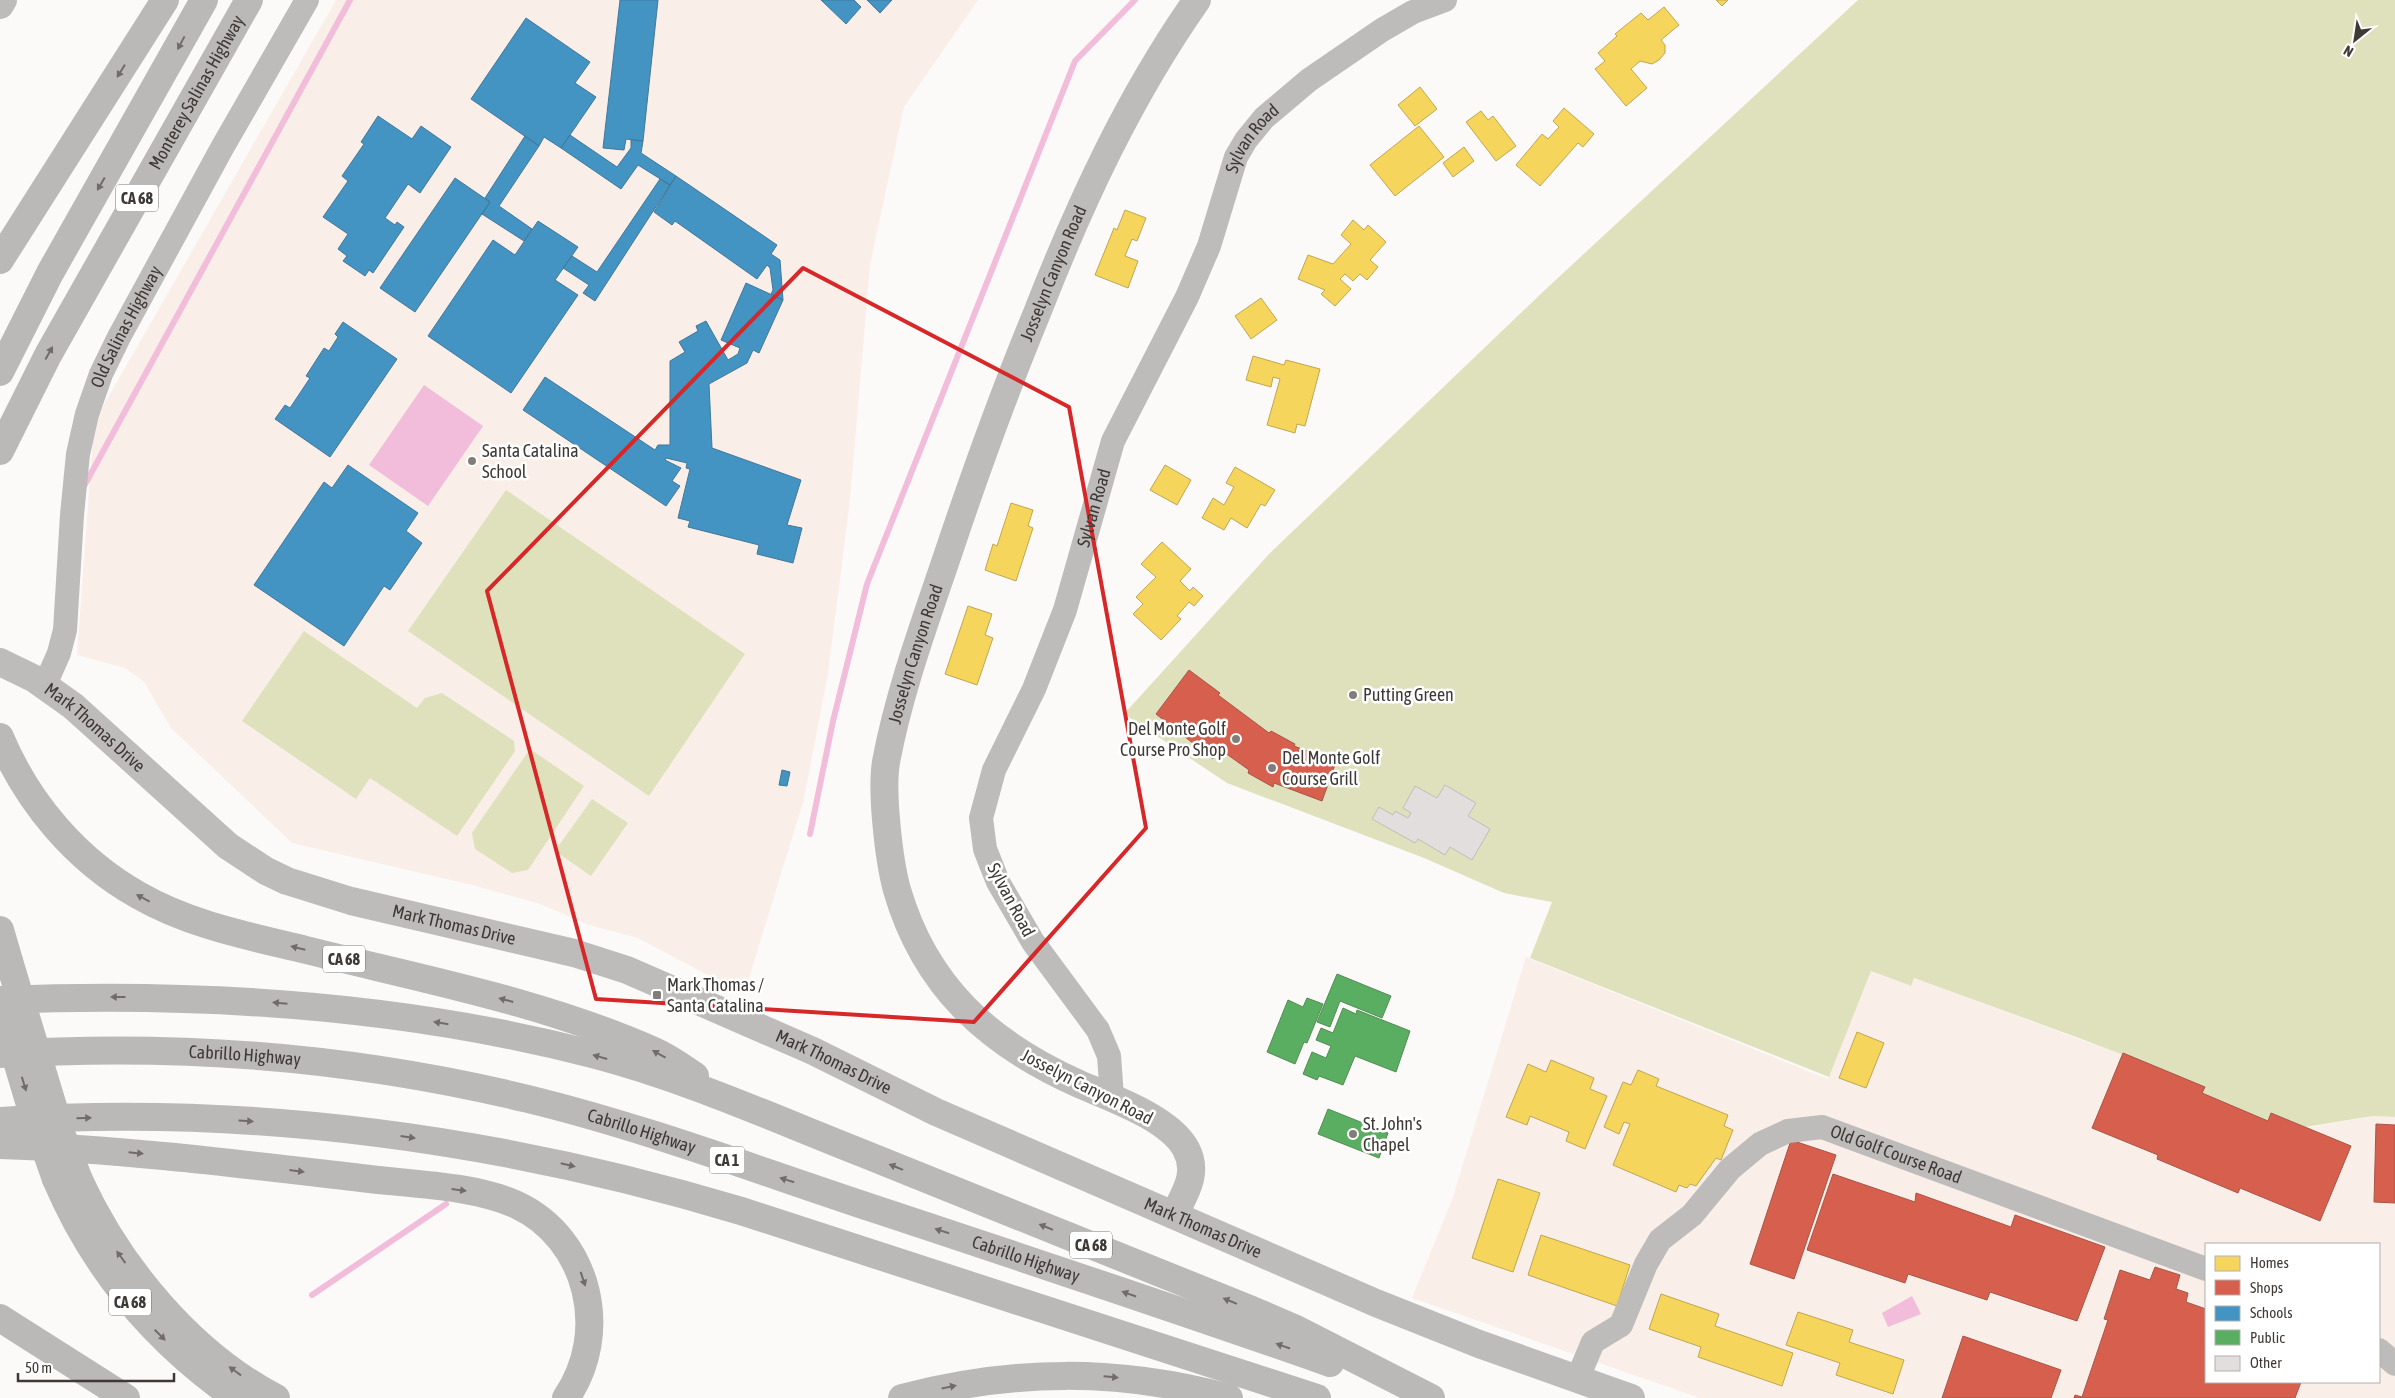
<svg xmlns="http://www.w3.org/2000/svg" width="2395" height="1398" font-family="'Asap Condensed',sans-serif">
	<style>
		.built { fill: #f9eee8; fill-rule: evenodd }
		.green { fill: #dfe1bc }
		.water { fill: #f2bdda }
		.homes { fill: #f6d55c; stroke: #bfa651 }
		.shops { fill: #d6604d; stroke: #a95446 }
		.schools { fill: #4393c3; stroke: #427899 }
		.public { fill: #5aae61; stroke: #528b54 }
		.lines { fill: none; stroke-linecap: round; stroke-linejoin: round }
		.stream { stroke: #f2bdda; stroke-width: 6 }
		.building { fill: #e2dede; stroke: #c0bcbb }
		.minor { stroke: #bdbcba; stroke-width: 24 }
		.tertiary { stroke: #bdbcba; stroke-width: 28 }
		.motorway { stroke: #bbb9b8; stroke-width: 28 }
		.motorway-bridge { stroke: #bbb9b8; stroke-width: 28 }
		.oneway { fill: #716c6a }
		.marked { fill: none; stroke: #d62828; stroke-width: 4; stroke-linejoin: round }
		.poi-dot { fill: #817d7a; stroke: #fff; stroke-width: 2 }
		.labels { text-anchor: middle; stroke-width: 5; stroke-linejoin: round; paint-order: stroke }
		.shield { fill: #fff; stroke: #797472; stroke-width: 1 }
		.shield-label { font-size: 16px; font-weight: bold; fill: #3f3936 }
		.street-label { font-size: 18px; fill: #3f3936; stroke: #fff }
		.poi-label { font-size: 18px; fill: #3f3936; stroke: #fff; text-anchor: start }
	</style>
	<rect width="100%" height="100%" fill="#fcfaf9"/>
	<path class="built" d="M336,0H978L904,107L870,265L850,500L828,673L804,799L745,991L722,983L638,938L589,925L540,904L472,885L292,843L171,728L144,682L125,668L77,655L94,422Z
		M1526,957L1828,1079L1871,971L1910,986L1914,978L2087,1042L2123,1053L2205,1087L2268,1121L2271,1113L2306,1128L2372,1116L2395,1117V1398H1700L1412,1298L1452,1200ZM2206,1244H2379V1382H2206Z"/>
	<path class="green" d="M1858,0H2395V1117L2372,1116L2306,1127L2271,1113L2268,1121L2202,1093L2204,1087C2109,1047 2011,1014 1914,978L1911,986L1871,971L1829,1077L1530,958L1552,902L1504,893L1424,858L1227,783L1124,714L1270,553L1547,288Z
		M506,490L745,654L649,796L408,631Z
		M304,631L417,708L425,698L442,693L514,741L515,751L457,836L370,778L356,799L242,721Z
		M530,749L584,786L528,870L512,873L475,849L472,833Z
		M592,799L628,823L591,876L555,851Z"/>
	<path class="water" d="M424,385L483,426L428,506L369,465Z
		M1912,1296L1921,1314L1888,1327L1882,1313Z"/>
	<path class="homes" d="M1716,0H1728L1722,6Z
		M1664,7L1679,25L1661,40L1665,45V53L1659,60L1652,64L1640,61L1631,69L1647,88L1626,106L1595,69L1605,61L1598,53L1617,36L1615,34L1641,13L1648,20Z
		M1420,87L1437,109L1415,126L1398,105Z
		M1564,108L1594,134L1583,147L1578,143L1540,186L1516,165L1542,134L1548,139L1559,127L1553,121Z
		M1481,111L1488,120L1493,116L1516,146L1496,161L1466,122Z
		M1419,126L1444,157L1395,196L1370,165Z
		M1464,147L1474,161L1453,177L1443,163Z
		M1125,210L1146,218L1137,241L1132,239L1125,256L1138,261L1128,288L1095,275L1114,228L1117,230Z
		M1353,220L1364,230L1368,225L1386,242L1370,260L1378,267L1367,280L1360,274L1353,281L1345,274L1340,279L1351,289L1335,306L1321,294L1325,290L1298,279L1308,255L1333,264L1351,244L1341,235Z
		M1261,298L1277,320L1251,339L1235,316Z
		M1253,356L1284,365L1286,360L1320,369L1305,426L1297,424L1295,433L1267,425L1280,379L1273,377L1271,387L1246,380Z
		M1165,465L1191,480L1177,505L1150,490Z
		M1235,467L1275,490L1265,506L1261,504L1247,528L1231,518L1224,530L1202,518L1213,498L1224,505L1234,487L1226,483Z
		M1011,503L1033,510L1028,526L1033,528L1016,581L985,570L993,544L997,546Z
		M1162,542L1191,569L1180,581L1190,591L1193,587L1203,596L1194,606L1189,602L1177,616L1181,619L1161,640L1133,614L1143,604L1136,597L1156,577L1141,564Z
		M968,606L992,614L985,635L993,638L977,685L945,674Z
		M1857,1032L1884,1043L1866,1088L1839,1078Z
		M1551,1060L1594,1078L1590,1089L1607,1096L1585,1149L1566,1141L1569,1132L1530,1116L1527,1125L1506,1117L1528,1064L1546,1072Z
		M1638,1070L1659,1079L1656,1086L1728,1115L1724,1126L1733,1130L1721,1160L1716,1158L1696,1186L1690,1184L1687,1188L1679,1185L1676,1192L1613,1165L1630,1124L1624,1122L1619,1134L1604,1127L1623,1082L1631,1085Z
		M1498,1179L1540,1193L1513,1272L1472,1258Z
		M1541,1235L1630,1265L1617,1306L1528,1275Z
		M1661,1294L1719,1314L1715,1326L1793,1353L1782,1386L1698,1357L1701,1347L1649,1329Z
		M1798,1312L1853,1330L1849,1342L1904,1360L1893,1394L1836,1375L1840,1363L1786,1345Z"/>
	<path class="shops" d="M1189,670L1220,693L1218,695L1269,733L1271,731L1295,744L1294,746L1336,762L1322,801L1274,783L1273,787L1248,773L1249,770L1221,750L1213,759L1156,714Z
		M2123,1053L2205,1087L2202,1093L2268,1121L2271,1113L2351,1146L2320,1221L2240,1188L2238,1193L2157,1159L2158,1155L2092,1128Z
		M2376,1124L2395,1125V1203L2374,1202Z
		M1791,1140L1836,1155L1794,1279L1750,1264Z
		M1833,1174L1915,1202L1916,1193L2011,1227L2015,1215L2105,1247L2077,1321L1990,1292L1987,1300L1908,1274L1905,1283L1807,1250Z
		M2155,1267L2180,1275L2176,1289L2188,1293L2186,1302L2206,1309V1382H2301L2295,1398H2074L2075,1395L2082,1397L2108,1320L2104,1319L2120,1270L2150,1280Z
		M1963,1336L2061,1370L2051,1398H1942Z"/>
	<path class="schools" d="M620,0H658L643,141L626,139L624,150L603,148Z
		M821,0H854L861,7L846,24Z
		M867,0H892L880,13Z
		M526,18L590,62L575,83L596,97L561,148L544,137L539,146L471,99Z
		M378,116L412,139L421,126L451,147L420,193L408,184L385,218L395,225L397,222L404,227L373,273L369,270L365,276L343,261L347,256L338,249L348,234L323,217L348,181L342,176L364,144L361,142Z
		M570,135L617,167L631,148V140L643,141L641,153L676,176L670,185L638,165L621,189L561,148Z
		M525,136L539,146L499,206L532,229L524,241L482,214L490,202L485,198Z
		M676,176L777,245L771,254L780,260L783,300L771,294L773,290L770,268L767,265L757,279L675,221L672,225L654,212Z
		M455,178L490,202L415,312L380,288Z
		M660,179L670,185L595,301L583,293L589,285L563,268L572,256L597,272Z
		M538,221L578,247L555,280L578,295L511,393L428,336L493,240L515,255Z
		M746,283L783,300L759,353L753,350L747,363L709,384L712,448L801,480L787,525L802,528L793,563L757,554L759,545L688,527L690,521L678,518L690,469L686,468L687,463L666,458L665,460L681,468L672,481L680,486L666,506L523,410L545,377L655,450L658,445H670V361L685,352L679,342L698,331L696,326L706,321L728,360L738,354L740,348L721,340Z
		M343,322L397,359L330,457L275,419L285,405L290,408L310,378L306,376L324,348L329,351L338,337L335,334Z
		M348,465L418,513L406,531L422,543L390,590L384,586L344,646L254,585L324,482L332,488Z
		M782,770L790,772L787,786L779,785Z"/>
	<path class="public" d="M1337,974L1391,996L1382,1018L1340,1001L1330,1027L1317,1022Z
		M1307,998L1323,1004L1307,1043L1304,1042L1295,1064L1267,1052L1288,1000L1303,1007Z
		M1343,1008L1356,1014L1357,1010L1410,1031L1396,1072L1355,1056L1343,1085L1319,1076L1317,1080L1303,1074L1312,1052L1326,1058L1331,1046L1316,1040L1321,1028L1333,1033Z
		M1328,1109L1388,1133L1379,1158L1318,1134Z"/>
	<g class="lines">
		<path class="stream" d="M83,488L350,0
			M810,834L833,721L867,584L1075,61L1135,0
			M312,1295L446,1204"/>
	</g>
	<path class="building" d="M1445,785L1476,803L1468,816L1490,829L1472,860L1450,847L1445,855L1418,839L1415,843L1372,819L1379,807L1393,815L1395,811L1408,818L1411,813L1403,808L1415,786L1437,798Z"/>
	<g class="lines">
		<g class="minor">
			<path id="s1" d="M45,685L59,653L65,630L72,515L78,454L87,414L101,374L119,337L222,148L307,0"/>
			<path id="s2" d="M1112,1097L1109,1056L1098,1030L1033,942L998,882L985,849L981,818L994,770L1034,689L1065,610L1113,441L1187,297L1209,246L1236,157L1246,140L1264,118L1309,80L1382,30L1413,12L1445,0"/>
			<path d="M2379,1350L2395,1364"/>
			<path id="s3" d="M1577,1380L1593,1342L1621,1325L1646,1264L1660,1240L1692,1215L1730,1169L1760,1144L1788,1131L1822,1127L2206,1269"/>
		</g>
		<g class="tertiary">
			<path d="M0,5L3,0"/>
			<path id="s4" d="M0,662L35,679L73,706L228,846L266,871L287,881L351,901L574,953L627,970L813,1051L936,1112L1376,1303L1479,1344L1631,1398"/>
			<path id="s5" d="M1174,1215C1185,1193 1199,1173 1186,1149C1169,1117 1108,1097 1077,1083C988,1043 925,986 897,890C889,861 881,792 886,762C900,687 928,614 952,542C978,465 1006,388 1037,313C1080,203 1129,97 1197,0"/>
		</g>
		<g class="motorway">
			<path d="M0,260L165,0"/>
			<path d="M0,372L50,273L204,0"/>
			<path id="s6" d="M0,451L48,355L249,0"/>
			<path d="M0,737C27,802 76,860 138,895C190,925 248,936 306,950C422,979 544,1002 654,1051C668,1057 682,1067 695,1076"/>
			<path d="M0,930L9,961"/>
			<path d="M0,1000C199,992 399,1004 592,1054C685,1078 773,1118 862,1153C992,1205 1122,1258 1252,1310L1294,1328L1431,1398"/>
			<path id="s7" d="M0,1054C178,1043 355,1057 528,1099C647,1128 762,1172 878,1210C1029,1260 1180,1310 1330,1363"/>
			<path d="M0,1121C250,1104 502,1139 741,1211L1317,1398"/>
			<path d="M0,1145C121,1149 241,1164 361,1178C408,1184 474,1185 517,1205C589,1239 611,1333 566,1398"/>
			<path d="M56,1179C94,1269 156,1342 236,1398"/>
			<path d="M79,1180C119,1267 190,1353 276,1398"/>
			<path d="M0,1318L126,1398"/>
			<path d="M902,1398C1014,1369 1117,1368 1229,1398"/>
		</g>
		<path class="motorway-bridge" d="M9,961L61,1133L79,1180
			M0,1004L31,1108L56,1179"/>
	</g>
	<defs><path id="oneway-solid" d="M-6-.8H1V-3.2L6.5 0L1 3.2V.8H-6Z" transform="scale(1.25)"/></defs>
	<g class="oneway">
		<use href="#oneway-solid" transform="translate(181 43) rotate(118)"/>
		<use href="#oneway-solid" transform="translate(121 71) rotate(122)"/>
		<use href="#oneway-solid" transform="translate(101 184) rotate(120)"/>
		<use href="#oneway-solid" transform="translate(49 353) rotate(-61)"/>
		<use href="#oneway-solid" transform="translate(143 898) rotate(-152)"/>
		<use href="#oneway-solid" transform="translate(298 948) rotate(-166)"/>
		<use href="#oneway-solid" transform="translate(118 997) rotate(180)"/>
		<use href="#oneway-solid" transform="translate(506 1000) rotate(-165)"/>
		<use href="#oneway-solid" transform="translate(280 1003) rotate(-175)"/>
		<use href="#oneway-solid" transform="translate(441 1023) rotate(-171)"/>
		<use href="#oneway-solid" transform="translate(659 1054) rotate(-151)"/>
		<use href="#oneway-solid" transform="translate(600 1057) rotate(-164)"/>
		<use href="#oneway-solid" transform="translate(24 1084) rotate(73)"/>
		<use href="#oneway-solid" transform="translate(84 1118) rotate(-1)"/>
		<use href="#oneway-solid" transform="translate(246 1121) rotate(3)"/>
		<use href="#oneway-solid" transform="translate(408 1137) rotate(8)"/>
		<use href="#oneway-solid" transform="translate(136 1153) rotate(6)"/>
		<use href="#oneway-solid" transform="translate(568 1165) rotate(13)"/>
		<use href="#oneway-solid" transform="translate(896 1167) rotate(-158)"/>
		<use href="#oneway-solid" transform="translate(297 1171) rotate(7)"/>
		<use href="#oneway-solid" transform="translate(787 1180) rotate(-162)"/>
		<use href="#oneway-solid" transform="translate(459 1190) rotate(7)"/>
		<use href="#oneway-solid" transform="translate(1046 1227) rotate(-158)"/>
		<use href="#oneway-solid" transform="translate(942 1231) rotate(-162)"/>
		<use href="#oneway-solid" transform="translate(121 1257) rotate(-126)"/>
		<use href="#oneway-solid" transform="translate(583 1279) rotate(71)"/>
		<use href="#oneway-solid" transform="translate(1129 1294) rotate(-161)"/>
		<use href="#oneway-solid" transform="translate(1230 1301) rotate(-158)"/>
		<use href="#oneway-solid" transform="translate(160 1335) rotate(45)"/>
		<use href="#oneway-solid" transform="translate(1283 1346) rotate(-161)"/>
		<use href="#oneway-solid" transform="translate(235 1371) rotate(-144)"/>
		<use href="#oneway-solid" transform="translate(1111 1377) rotate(5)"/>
		<use href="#oneway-solid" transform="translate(949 1387) rotate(-12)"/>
	</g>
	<path class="marked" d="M803,268L1069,407L1146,828L974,1022L596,999L487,591Z"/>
	<g class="poi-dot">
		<circle cx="472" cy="461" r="5"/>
		<circle cx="1353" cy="695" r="5"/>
		<circle cx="1236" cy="739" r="5"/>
		<circle cx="1272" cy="768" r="5"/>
		<rect x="652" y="990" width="10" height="10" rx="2.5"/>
		<circle cx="1353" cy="1134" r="5"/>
	</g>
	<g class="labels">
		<g class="shield">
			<rect x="116" y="184.5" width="42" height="27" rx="4"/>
			<rect x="323" y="945.5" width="42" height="27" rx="4"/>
			<rect x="709.5" y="1146.5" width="35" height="27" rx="4"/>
			<rect x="1070" y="1231.5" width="42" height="27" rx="4"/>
			<rect x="109" y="1288.5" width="42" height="27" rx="4"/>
		</g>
		<g class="shield-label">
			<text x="137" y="204">CA 68</text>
			<text x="344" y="965">CA 68</text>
			<text x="727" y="1166">CA 1</text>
			<text x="1091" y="1251">CA 68</text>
			<text x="130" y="1308">CA 68</text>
		</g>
		<g class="street-label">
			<text dy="6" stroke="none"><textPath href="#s6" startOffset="409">Monterey Salinas Highway</textPath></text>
			<text dy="6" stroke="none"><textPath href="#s2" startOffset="1050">Sylvan Road</textPath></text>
			<text dy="6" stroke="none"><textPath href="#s5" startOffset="1119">Josselyn Canyon Road</textPath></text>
			<text dy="6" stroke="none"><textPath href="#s1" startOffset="372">Old Salinas Highway</textPath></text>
			<text dy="6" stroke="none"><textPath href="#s2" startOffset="646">Sylvan Road</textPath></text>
			<text dy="6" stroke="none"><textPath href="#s5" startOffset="714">Josselyn Canyon Road</textPath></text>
			<text dy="6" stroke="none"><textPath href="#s4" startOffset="116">Mark Thomas Drive</textPath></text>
			<text transform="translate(1011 900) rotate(62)" y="6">Sylvan Road</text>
			<text dy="6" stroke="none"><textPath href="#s4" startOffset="536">Mark Thomas Drive</textPath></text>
			<text dy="6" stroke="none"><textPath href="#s7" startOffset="245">Cabrillo Highway</textPath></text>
			<text dy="6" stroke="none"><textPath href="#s4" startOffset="941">Mark Thomas Drive</textPath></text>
			<text transform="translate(1087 1087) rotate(27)" y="6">Josselyn Canyon Road</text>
			<text dy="6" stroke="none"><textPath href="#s7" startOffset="650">Cabrillo Highway</textPath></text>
			<text dy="6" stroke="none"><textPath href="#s3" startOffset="451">Old Golf Course Road</textPath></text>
			<text dy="6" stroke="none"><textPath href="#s4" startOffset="1346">Mark Thomas Drive</textPath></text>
			<text dy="6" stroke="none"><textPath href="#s7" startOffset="1055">Cabrillo Highway</textPath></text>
		</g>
		<g class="poi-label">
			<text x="482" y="457">Santa Catalina<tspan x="482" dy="21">School</tspan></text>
			<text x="1363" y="701">Putting Green</text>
			<text x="1226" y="735" text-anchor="end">Del Monte Golf<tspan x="1226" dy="21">Course Pro Shop</tspan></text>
			<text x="1282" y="764">Del Monte Golf<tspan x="1282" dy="21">Course Grill</tspan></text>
			<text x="667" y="991">Mark Thomas /<tspan x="667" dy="21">Santa Catalina</tspan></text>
			<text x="1363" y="1130">St. John's<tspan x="1363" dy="21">Chapel</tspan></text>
		</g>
	</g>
	<rect x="2205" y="1243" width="175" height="140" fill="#ffffff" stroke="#b2b0af"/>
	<rect x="2215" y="1256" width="25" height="15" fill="#f6d55c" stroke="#b2b0af"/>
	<text x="2250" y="1268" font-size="15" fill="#3f3936">Homes</text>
	<rect x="2215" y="1280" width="25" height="15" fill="#d6604d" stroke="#b2b0af"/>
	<text x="2250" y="1293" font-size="15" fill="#3f3936">Shops</text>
	<rect x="2215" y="1306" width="25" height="15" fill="#4393c3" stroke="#b2b0af"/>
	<text x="2250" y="1318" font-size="15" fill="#3f3936">Schools</text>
	<rect x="2215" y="1330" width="25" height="15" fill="#5aae61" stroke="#b2b0af"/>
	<text x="2250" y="1343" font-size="15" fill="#3f3936">Public</text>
	<rect x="2215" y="1356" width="25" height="15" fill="#e2dede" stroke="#b2b0af"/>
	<text x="2250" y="1368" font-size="15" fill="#3f3936">Other</text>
	<g transform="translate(2355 40) rotate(210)" stroke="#ffffff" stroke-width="4" paint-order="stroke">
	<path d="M0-4L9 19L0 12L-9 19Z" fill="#3f3936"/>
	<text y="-8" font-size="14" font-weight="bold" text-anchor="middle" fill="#3f3936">N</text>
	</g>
	<path d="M18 1373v8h156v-8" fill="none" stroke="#3f3936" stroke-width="2.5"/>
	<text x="25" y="1373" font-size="15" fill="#3f3936" stroke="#ffffff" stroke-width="4" paint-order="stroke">50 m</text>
</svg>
